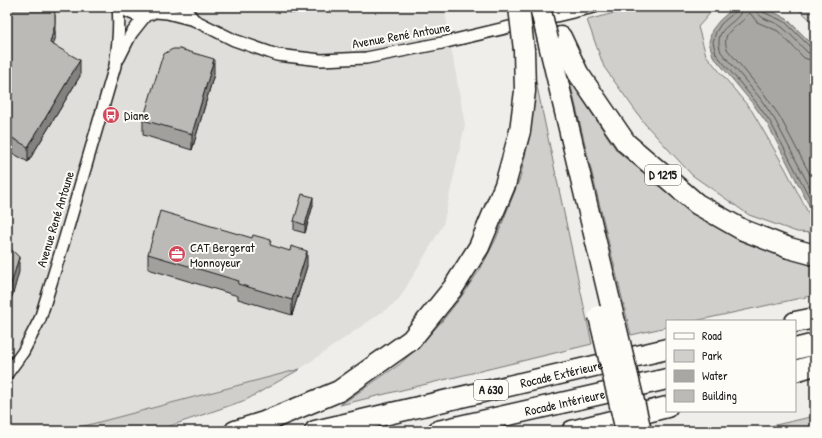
<svg xmlns="http://www.w3.org/2000/svg" width="822" height="438" font-family="'Patrick Hand',sans-serif">
	<style>
		.built { fill: #e0deda }
		.green { fill: #d0cfcc; stroke: #767674 }
		.water { fill: #a8a7a3; stroke: #706f6d }
		.lines { fill: none; stroke-linecap: round; stroke-linejoin: round }
		.shore { stroke: #545452; stroke-width: 1 }
		.minor-casing { stroke: #1c1c1c; stroke-width: 14 }
		.motorway-casing { stroke: #1c1c1c; stroke-width: 23 }
		.minor { stroke: #fdfcf7; stroke-width: 11 }
		.motorway { stroke: #fdfcf7; stroke-width: 20 }
		.motorway-bridge-casing { stroke: #1c1c1c; stroke-width: 23; stroke-linecap: butt }
		.motorway-bridge { stroke: #fdfcf7; stroke-width: 20 }
		.wall { fill: #a1a09d; stroke: #1c1c1c }
		.shaded-wall { fill: #83827f; stroke: #1c1c1c }
		.building { fill: #bbbab6; stroke: #1c1c1c }
		.labels { text-anchor: middle; stroke-width: 4; stroke-linejoin: round; paint-order: stroke }
		.shield { fill: #fdfcf7; stroke: #605f5e; stroke-width: 1 }
		.shield-label { font-size: 12px; font-weight: bold; fill: #1c1c1c }
		.street-label { font-size: 13px; fill: #1c1c1c; stroke: #fdfcf7 }
		.poi-label { font-size: 13px; fill: #1c1c1c; stroke: #fdfcf7; text-anchor: start }
	</style>
	<rect width="100%" height="100%" fill="#f0eeea"/>
	<filter id="ink" filterUnits="userSpaceOnUse"><feTurbulence type="fractalNoise" baseFrequency=".025" numOctaves="2"/><feDisplacementMap in="SourceGraphic" scale="8" xChannelSelector="R" yChannelSelector="G"/><feConvolveMatrix kernelMatrix="1 2 1 2 8 2 1 2 1" color-interpolation-filters="sRGB"/></filter>
	<g filter="url(#ink)">
		<path class="built" d="M7,7H444L465,125L443,225L398,301L300,369L88,425L57,431H7Z"/>
		<path class="green" d="M638,7H720L711,12L698,27L706,55L752,111L785,168L815,226V233L797,232L749,215L692,175L645,124L604,67L587,20Z
			M796,7H815V24Z
			M535,77L592,344L340,405L400,364L422,343L443,320L461,297L481,268L496,239L520,178L529,139Z
			M569,78L593,115L617,151L686,207L815,263V295L695,321H667V327L631,335Z
			M300,369L246,400L167,427L151,431H57L88,425Z
			M815,416V431H749Z"/>
		<path class="water" d="M738,7H759L770,10L787,19L815,47V217L768,125L753,104L713,56L709,42L712,30L719,21L732,9Z"/>
		<g class="lines">
			<path class="shore" d="M737,7L736,11L721,24L716,32L713,42L716,54L756,102L771,123L815,208
				M742,7C742,22 718,25 719,42C719,45 720,49 721,52L760,98L775,120L815,197
				M756,7C756,20 774,20 782,27C791,34 799,44 807,52L811,54L815,55
				M761,7V10L763,12L785,22L811,48L815,50
				M815,61L810,60L804,58L778,31L757,22L750,13L748,14C740,28 720,29 727,49L765,95L780,117L815,184"/>
			<g class="minor-casing">
				<path id="minor" d="M121,7C132,15 137,17 151,14
					M184,7L194,20
					M156,12L167,13L194,20L234,40L277,55L321,60L366,58L442,43L594,7
					M119,58L131,34L146,15
					M7,374L23,352L40,319L64,241L115,66C118,46 120,27 118,7"/>
			</g>
			<g class="motorway-casing">
				<g id="motorway">
					<path d="M561,37L578,73L626,143L697,204L743,230L789,248L815,255"/>
					<path d="M548,40L610,301"/>
					<path d="M795,322L815,318"/>
					<path d="M795,349L815,344"/>
					<path d="M795,371L815,365"/>
					<path d="M235,431L264,422L339,391L411,340L453,288L479,247L505,185L520,131L525,91L524,50"/>
					<path id="s1" d="M315,431L667,349"/>
					<path id="s2" d="M438,431L667,379"/>
					<path d="M572,431L667,407"/>
				</g>
			</g>
			<use href="#minor" class="minor"/>
			<use href="#motorway" class="motorway"/>
			<g class="motorway-bridge-casing">
				<path id="motorway-bridge" d="M519,7L524,50
					M540,7L548,40
					M610,301L641,431
					M599,316L626,431"/>
			</g>
			<use href="#motorway-bridge" class="motorway-bridge"/>
		</g>
		<path class="wall" d="M7,7L55,31V39L53,45L80,76L28,162L7,150Z
			M268,7H321L293,13Z
			M214,74L192,150L143,135V120Z
			M313,205L305,233L294,230V221Z
			M271,246L307,266L292,315L238,299V296L148,269V254Z"/>
		<path class="shaded-wall" d="M293,7H321L293,13Z
			M55,15V39L50,58V43Z
			M214,59V74L192,150V134Z
			M80,60V76L28,162V147Z
			M313,197V205L305,233V225Z
			M307,251V266L292,315V300Z
			M19,257V272L13,294L7,308V293Z"/>
		<path class="building" d="M7,7H54L55,15V24L50,43L80,60L28,147L7,135Z
			M173,49H180L214,59L192,134L143,120L161,61L164,54L169,51Z
			M302,194L313,197L305,225L294,221Z
			M160,211L252,238L253,235L271,240L270,245L290,251L291,246L307,251L292,300L238,284L239,281L148,254Z
			M7,245L19,257L13,278L7,293Z"/>
	</g>
	<defs>
		<g id="bus-disc" transform="scale(0.9)"><circle r="9.5" fill="#d1495b" stroke="#fdfcf7"/><path d="M-5-6H5V4H4V6H2V4H-2V6H-4V4H-5ZM-3.5-4V0h7V-4ZM-3.5 1.2v1.5H-2V1.2ZM2 1.2v1.5H3.5V1.2Z" fill="#fff"/></g>
		<g id="office-disc" transform="scale(0.9)"><circle r="9.5" fill="#d1495b" stroke="#fdfcf7"/><path d="M-6-3h4V-5.5h4V-3h4V5H-6ZM-1-4.5V-3h2v-1.5ZM-6 0V1H6V0Z" fill="#fff"/></g>
	</defs>
	<g fill-rule="evenodd">
		<use href="#bus-disc" x="111" y="115"/>
		<use href="#office-disc" x="177" y="254"/>
	</g>
	<g class="labels">
		<g class="shield">
			<rect x="645" y="165" width="36" height="20" rx="3"/>
			<rect x="474" y="380" width="34" height="20" rx="3"/>
		</g>
		<g class="shield-label">
			<text x="663" y="179">D 1215</text>
			<text x="491" y="394">A 630</text>
		</g>
		<g class="street-label">
			<text transform="translate(401 35) rotate(-10)" y="5">Avenue René Antoune</text>
			<text transform="translate(55 219) rotate(-73)" y="5">Avenue René Antoune</text>
			<text dy="5" stroke="none"><textPath href="#s1" startOffset="253">Rocade Extérieure</textPath></text>
			<text dy="5" stroke="none"><textPath href="#s2" startOffset="130">Rocade Intérieure</textPath></text>
		</g>
		<g class="poi-label">
			<text x="124" y="120">Diane</text>
			<text x="190" y="252">CAT Bergerat<tspan x="190" dy="15">Monnoyeur</tspan></text>
		</g>
	</g>
	<rect width="822" height="438" fill="none" stroke="#fdfcf7" stroke-width="24"/>
	<rect x="12" y="12" width="798" height="414" fill="none" stroke="#1c1c1c" stroke-width="1.5" filter="url(#ink)"/>
	<rect x="666" y="320" width="130" height="92" fill="#fdfcf7" stroke="#a3a29f"/>
	<rect x="674" y="333" width="20" height="6" fill="#fdfcf7" stroke="#a3a29f"/>
	<text x="702" y="340" font-size="12" fill="#1c1c1c">Road</text>
	<rect x="674" y="350" width="20" height="12" fill="#d0cfcc" stroke="#a3a29f"/>
	<text x="702" y="360" font-size="12" fill="#1c1c1c">Park</text>
	<rect x="674" y="370" width="20" height="12" fill="#a8a7a3" stroke="#a3a29f"/>
	<text x="702" y="380" font-size="12" fill="#1c1c1c">Water</text>
	<rect x="674" y="390" width="20" height="12" fill="#bbbab6" stroke="#a3a29f"/>
	<text x="702" y="400" font-size="12" fill="#1c1c1c">Building</text>
</svg>
